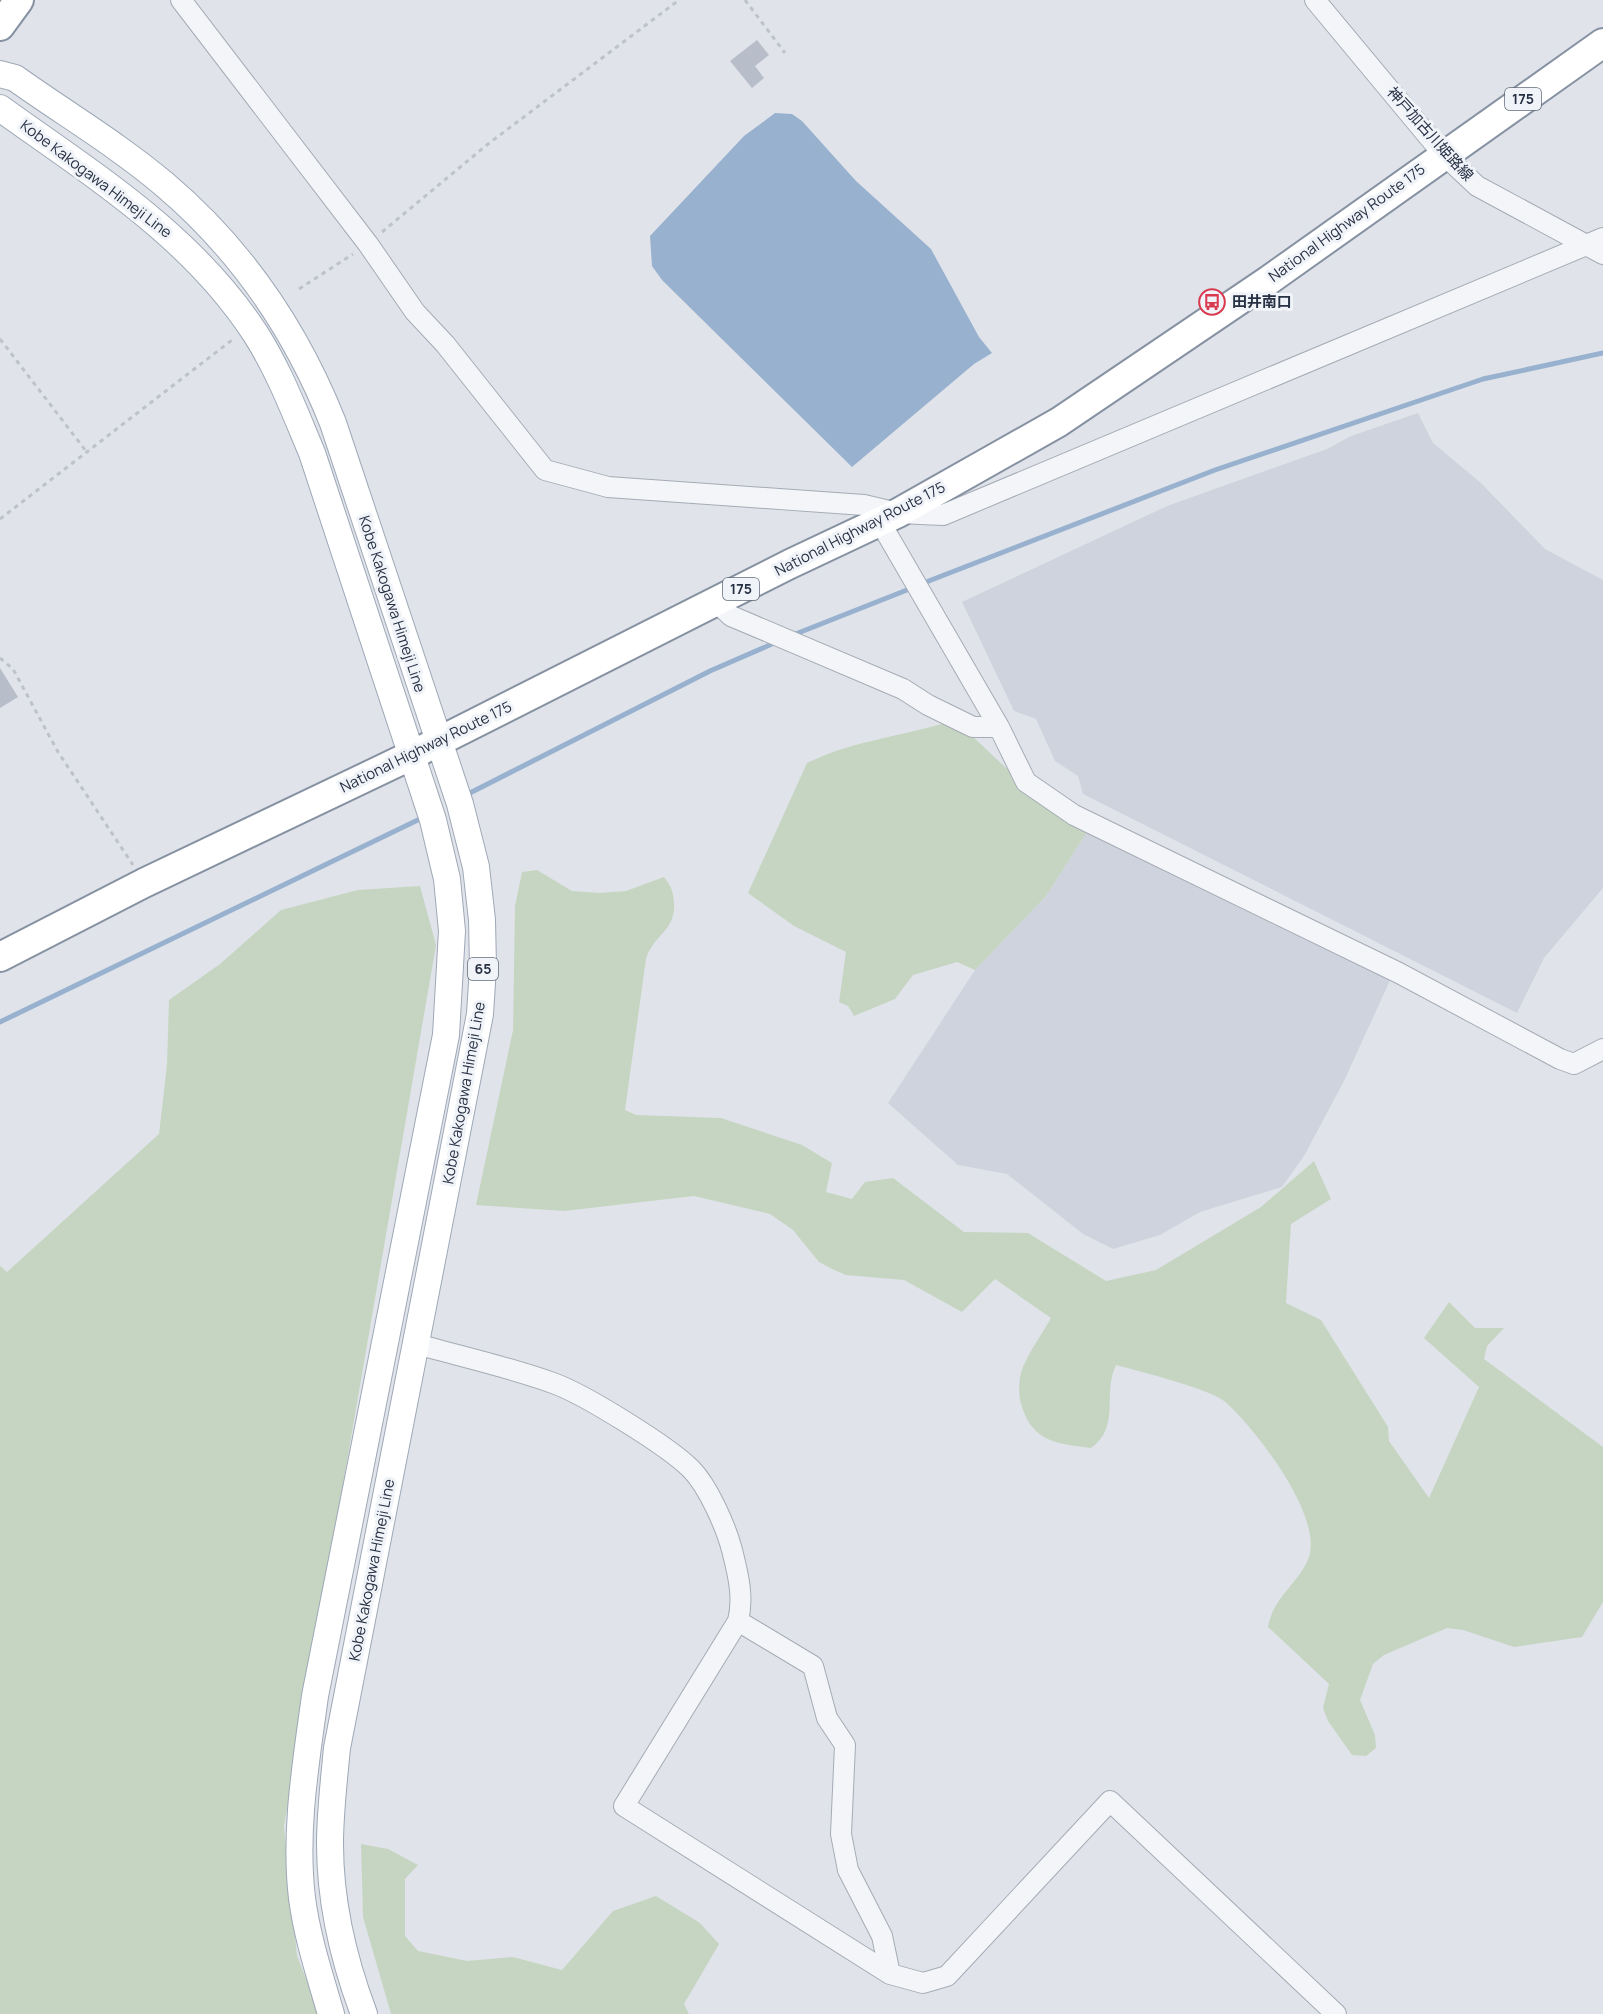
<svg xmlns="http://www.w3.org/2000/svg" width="1603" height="2014" font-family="Manrope,'Noto Sans JP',sans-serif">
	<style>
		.built { fill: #ced3dd }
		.green { fill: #c5d5c1 }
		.water { fill: #98b1ce }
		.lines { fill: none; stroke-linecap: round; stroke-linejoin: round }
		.stream { stroke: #98b1ce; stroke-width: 5 }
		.building { fill: #b7bdc9 }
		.minor-casing { stroke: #a5abb5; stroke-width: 22 }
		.major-casing { stroke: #9ea8b7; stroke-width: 28 }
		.highway-casing { stroke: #8691a2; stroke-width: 32 }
		.path { stroke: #bec2c9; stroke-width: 3; stroke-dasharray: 4.5 4.5; stroke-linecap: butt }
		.minor { stroke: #f3f5f8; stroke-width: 20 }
		.major { stroke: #fff; stroke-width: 26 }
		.highway { stroke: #fff; stroke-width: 28 }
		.labels { text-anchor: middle; stroke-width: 6; stroke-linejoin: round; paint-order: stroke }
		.shield { fill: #f0f3f8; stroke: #636b7a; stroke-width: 1.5 }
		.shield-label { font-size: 14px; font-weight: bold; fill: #273144 }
		.street-label { font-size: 15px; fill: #273144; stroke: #f0f3f8 }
		.poi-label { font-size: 15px; font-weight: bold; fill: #273144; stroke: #f0f3f8; text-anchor: start }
	</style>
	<rect width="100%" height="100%" fill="#e0e4ea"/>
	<path class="built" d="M1418,413L1433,443L1481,483L1545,549L1603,580V888L1544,958L1517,1013L1083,794L1078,776L1055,761L1036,719L1014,711L962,602L1167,506L1327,449L1351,436Z
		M1089,829L1392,976L1344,1081L1304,1156L1282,1187L1200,1212L1160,1235L1113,1249L1083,1234L1007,1174L958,1165L888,1103L975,970L1046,896Z"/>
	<path class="green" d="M955,720L1019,780L1089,829L1046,896L975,970L957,962L913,975L895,999L854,1016L848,1006L839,1002L846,952L794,926L748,893L807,763C854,740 905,736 955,720Z
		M537,870L572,891L600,893L626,891L664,877C671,886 673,891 674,902C676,932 654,933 646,959L625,1110L636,1115L721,1118L802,1145L832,1163L826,1192L852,1199L865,1182L893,1178L964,1232L1028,1233L1106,1281L1156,1270L1261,1207L1314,1161L1331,1199L1291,1224L1286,1303L1321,1320L1388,1427L1389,1441L1429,1498L1479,1387L1424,1338L1449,1302L1475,1328H1504L1487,1346L1484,1359L1603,1447V1602L1582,1637L1514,1647L1463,1630L1447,1628L1384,1655L1373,1664L1360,1700L1375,1735L1376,1748L1366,1756L1352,1755L1328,1721L1323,1708L1329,1684L1268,1627C1273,1597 1300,1582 1309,1557C1323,1516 1254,1426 1224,1401C1210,1389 1138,1371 1116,1365C1102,1394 1121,1427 1091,1448C1058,1444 1033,1442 1022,1407C1018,1395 1018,1379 1023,1367C1030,1350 1042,1334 1051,1318L995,1279L962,1312L904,1280L846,1275L832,1269L819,1262L793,1230L770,1214L694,1196L564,1211L476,1205L513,1030L515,906L522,872Z
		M420,886L436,945L284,1826L297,1956L320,2014H0V1266L7,1272L159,1134L167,1065L169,1000L220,964L281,910L358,890Z
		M361,1844L388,1849L418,1865L405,1879V1936L418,1951L467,1961L513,1957L562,1970L613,1911L656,1896L700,1923L719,1944L684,2004L689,2014H391L363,1917Z"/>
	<path class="water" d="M775,113L792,114L802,121L856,181L931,249L979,337L992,353L974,364L852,467L662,280L652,266L650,236L744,136Z"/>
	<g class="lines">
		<path class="stream" d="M921,584L1215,470L1483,379L1603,353
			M793,635L912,588
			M464,796L710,671L779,641
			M0,1022L424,817"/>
	</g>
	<path class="building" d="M757,40L769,55L755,66L764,78L752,88L730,61Z
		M0,668L18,697L0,708Z"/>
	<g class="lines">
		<g class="minor-casing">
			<path id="minor" d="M181,0L368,244L415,312L445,344L545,470L608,487L864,505L898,513L943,515L1603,238
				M1315,0L1443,154L1477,186L1603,254
				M880,522L999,727
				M716,602L731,616L903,689L928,705L973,727H999L1026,782L1074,815L1399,973L1560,1059L1574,1064L1603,1049
				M417,1344C462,1357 509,1367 553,1383C584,1394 668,1446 691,1469C708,1486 726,1527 732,1550C738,1574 744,1597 738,1621L624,1806L890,1974L923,1983L947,1976L1110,1801L1336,2014
				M738,1621L813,1666L827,1718L845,1745L841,1834L848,1870L882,1936L890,1974"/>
		</g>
		<g class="major-casing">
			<path id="major" d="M0,74L15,78C64,113 118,145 164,184C241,249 296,330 333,423L460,804L476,867L482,920L483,967L480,1014L337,1748C334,1780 330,1812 330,1844C330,1901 344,1961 364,2014
				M0,108C93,175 191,235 255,333C279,370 295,413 312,453L433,820L447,879L452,931L446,1035L315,1696C306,1762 294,1831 302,1898C307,1937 320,1976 331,2014"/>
		</g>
		<g class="highway-casing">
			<path id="highway" d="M0,26L19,0
				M0,957L144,883L410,756L790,564L898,513L1059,422L1269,280L1603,43"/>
		</g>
		<path class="path" d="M745,0L785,53
			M382,232L488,144L679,0
			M299,289L353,254
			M0,339L86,451
			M0,519L232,340
			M0,658L13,669L58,752L133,865"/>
		<use href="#minor" class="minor"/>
		<use href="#major" class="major"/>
		<use href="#highway" class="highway"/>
	</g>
	<defs>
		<g id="bus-ring" transform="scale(1.35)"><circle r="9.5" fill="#f0f3f8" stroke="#da3a4f" stroke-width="1.5"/><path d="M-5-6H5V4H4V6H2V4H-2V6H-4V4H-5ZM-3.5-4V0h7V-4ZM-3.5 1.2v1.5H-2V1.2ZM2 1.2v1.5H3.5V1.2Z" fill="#da3a4f"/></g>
	</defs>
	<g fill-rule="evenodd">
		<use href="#bus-ring" x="1212" y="302"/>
	</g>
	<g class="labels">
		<g class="shield">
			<rect x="1505" y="88" width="36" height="22" rx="4.5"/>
			<rect x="723" y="578" width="36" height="22" rx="4.5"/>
			<rect x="468" y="958" width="30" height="22" rx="4.5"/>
		</g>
		<g class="shield-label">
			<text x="1523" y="104">175</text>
			<text x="741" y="594">175</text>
			<text x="483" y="974">65</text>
		</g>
		<g class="street-label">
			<text transform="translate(1430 134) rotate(48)" y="5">神戸加古川姫路線</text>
			<text transform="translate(96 179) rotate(37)" y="5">Kobe Kakogawa Himeji Line</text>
			<text transform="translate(1347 223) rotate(-36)" y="5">National Highway Route 175</text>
			<text transform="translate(860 529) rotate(-27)" y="5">National Highway Route 175</text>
			<text transform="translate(392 604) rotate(72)" y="5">Kobe Kakogawa Himeji Line</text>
			<text transform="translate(426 747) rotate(-26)" y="5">National Highway Route 175</text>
			<text transform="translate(464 1093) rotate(-80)" y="5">Kobe Kakogawa Himeji Line</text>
			<text transform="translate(372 1570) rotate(-79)" y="5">Kobe Kakogawa Himeji Line</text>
		</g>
		<g class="poi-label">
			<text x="1232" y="307">田井南口</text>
		</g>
	</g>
</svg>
